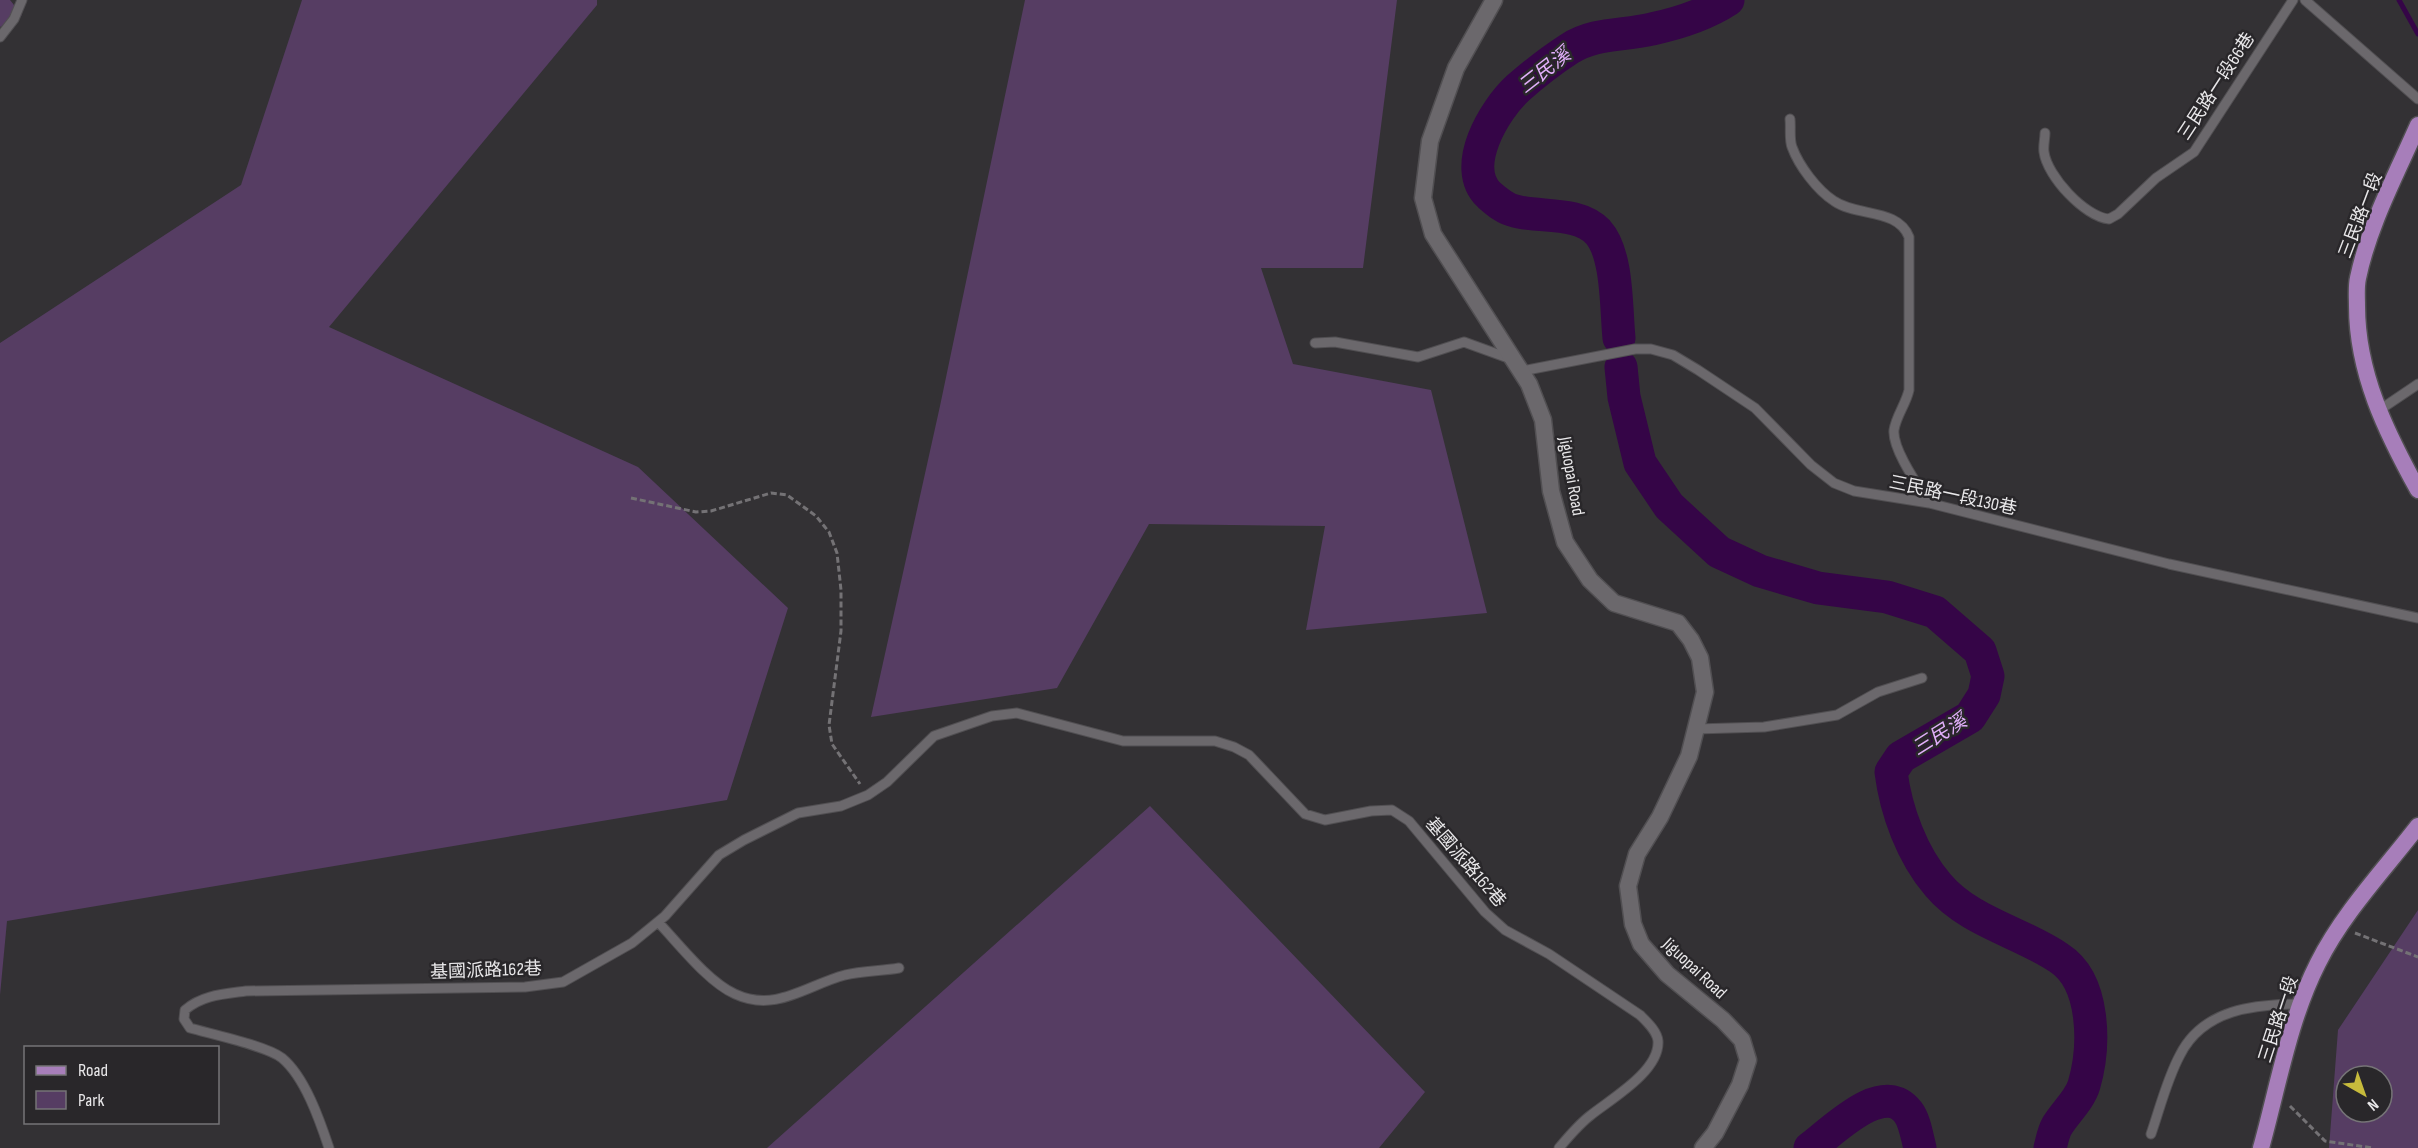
<svg xmlns="http://www.w3.org/2000/svg" width="2418" height="1148" font-family="'Sofia Sans Condensed','Noto Sans TC',sans-serif">
	<style>
		.green { fill: #563d63; fill-rule: evenodd }
		.lines { fill: none; stroke-linecap: round; stroke-linejoin: round }
		.stream { stroke: #350547; stroke-width: 5 }
		.river { stroke: #350547; stroke-width: 33 }
		.service-casing { stroke: #514f52; stroke-width: 11 }
		.tertiary-casing { stroke: #514f52; stroke-width: 19 }
		.primary-casing { stroke: #514f52; stroke-width: 19 }
		.path { stroke: #747275; stroke-width: 3; stroke-dasharray: 6 3; stroke-linecap: butt }
		.service { stroke: #6b686c; stroke-width: 9 }
		.tertiary { stroke: #6b686c; stroke-width: 16 }
		.primary { stroke: #a77eba; stroke-width: 16 }
		.labels { text-anchor: middle; stroke-width: 5; stroke-linejoin: round; paint-order: stroke }
		.street-label { font-size: 18px; fill: #e9e8ea; stroke: #29272a }
		.water-label { font-size: 20px; font-style: italic; fill: #e1affa; stroke: #29272a }
	</style>
	<rect width="100%" height="100%" fill="#333134"/>
	<path class="green" d="M0,0H10L22,15L0,27Z
		M302,0H597V5L329,327L638,467L788,608L727,800L7,921L0,995V343L241,185Z
		M1025,0H1397L1363,268H1261L1293,364L1431,390L1487,613L1306,630L1325,526L1149,524L1057,688L871,717L940,406Z
		M1150,806L1425,1092L1379,1148H767Z
		M2418,910V1148H2329L2338,1030ZM2346,1076H2382V1112H2346Z"/>
	<g class="lines">
		<path class="stream" d="M2399,0L2418,34"/>
		<path class="river" d="M1619,338C1616,309 1618,254 1598,232C1578,211 1541,218 1515,211C1505,209 1497,202 1489,195C1460,167 1494,110 1518,88C1534,74 1552,60 1569,49C1595,32 1624,36 1652,29C1680,23 1705,15 1728,0
			M1621,367L1624,397L1640,463L1669,506L1719,552L1760,571L1818,588L1887,597L1935,612L1980,651L1988,676L1984,695L1970,717L1901,757L1891,772C1896,811 1912,855 1938,885C1969,922 2021,932 2059,958C2096,982 2095,1047 2084,1085C2080,1099 2065,1113 2057,1126C2053,1133 2052,1141 2050,1148
			M1810,1148C1833,1131 1883,1079 1908,1112C1915,1121 1917,1137 1920,1148"/>
		<g class="service-casing">
			<path id="service" d="M2305,0L2418,99
				M0,37L14,19L22,0
				M1790,119C1791,128 1789,139 1792,147C1799,166 1817,190 1834,201C1857,217 1898,208 1909,237V390C1906,404 1896,416 1894,430C1892,449 1919,487 1929,503
				M2045,133C2045,139 2043,146 2044,152C2047,176 2085,217 2109,219L2118,214L2156,178L2194,152L2293,0
				M1315,343L1335,342L1418,357L1464,342L1511,359
				M1522,371L1635,349H1651L1673,355L1698,370L1755,408L1811,465L1834,483L1854,491L1929,503L2169,564L2418,618
				M2378,411L2418,384
				M1696,729L1764,727L1837,715L1878,692L1922,678
				M658,922C678,943 708,982 735,994C776,1013 807,985 845,975C862,971 882,971 899,968
				M2151,1134C2160,1108 2167,1079 2180,1055C2203,1009 2255,1004 2300,1004
				M329,1148C320,1121 305,1077 282,1058C267,1046 211,1034 190,1028L184,1019L185,1010C202,995 224,994 246,991L525,987L563,982L632,943L665,916L719,855L744,840L798,813L841,806L868,795L887,782L934,736L992,716L1017,713L1123,741H1215L1234,747L1249,755L1305,814L1325,820L1371,811L1392,810L1409,821L1485,912L1505,930L1549,954L1640,1015C1647,1022 1657,1031 1658,1041C1660,1071 1611,1099 1591,1115C1579,1124 1569,1136 1559,1148"/>
		</g>
		<g class="tertiary-casing">
			<path id="tertiary" d="M1494,0L1456,68L1430,141L1423,198L1433,234L1529,384L1543,420L1551,491L1565,542L1590,580L1614,603L1678,623L1691,640L1700,658L1705,692L1689,756L1660,817L1637,854L1628,886L1633,924L1641,944L1667,974L1723,1020L1742,1040L1748,1060L1740,1085L1715,1133L1703,1148"/>
		</g>
		<g class="primary-casing">
			<path id="primary" d="M2418,125C2396,175 2369,225 2358,278C2356,287 2357,297 2357,306C2357,373 2386,432 2418,490
				M2261,1148C2278,1087 2289,1020 2318,963C2343,913 2384,870 2418,826"/>
		</g>
		<path class="path" d="M631,498L696,512L711,511L771,493L787,495L816,516L829,532L837,553L841,590V631L829,725L832,744L860,784
			M2355,933L2418,957
			M2290,1106L2325,1141L2373,1148"/>
		<use href="#service" class="service"/>
		<use href="#tertiary" class="tertiary"/>
		<use href="#primary" class="primary"/>
	</g>
	<g class="labels">
		<g class="street-label">
			<text transform="translate(2216 86) rotate(-57)" y="6">三民路一段66巷</text>
			<text transform="translate(2360 215) rotate(-69)" y="6">三民路一段</text>
			<text transform="translate(1572 476) rotate(80)" y="6">Jiguopai Road</text>
			<text transform="translate(1953 495) rotate(12)" y="6">三民路一段130巷</text>
			<text transform="translate(1466 862) rotate(49)" y="6">基國派路162巷</text>
			<text transform="translate(1695 968) rotate(43)" y="6">Jiguopai Road</text>
			<text transform="translate(486 970) rotate(-2)" y="6">基國派路162巷</text>
			<text transform="translate(2278 1019) rotate(-72)" y="6">三民路一段</text>
		</g>
		<g class="water-label">
			<text transform="translate(1544 70) rotate(-38)" y="7">三民溪</text>
			<text transform="translate(1939 734) rotate(-32)" y="7">三民溪</text>
		</g>
	</g>
	<rect x="24" y="1046" width="195" height="78" fill="#29272a" stroke="#767477" stroke-width="1.5"/>
	<rect x="36" y="1066" width="30" height="9" fill="#a77eba" stroke="#767477" stroke-width="1.5"/>
	<text x="78" y="1076" font-size="18" fill="#e9e8ea">Road</text>
	<rect x="36" y="1091" width="30" height="18" fill="#563d63" stroke="#767477" stroke-width="1.5"/>
	<text x="78" y="1106" font-size="18" fill="#e9e8ea">Park</text>
	<g transform="translate(2364 1094) rotate(140)"><circle r="28" fill="#29272a" stroke="#767477" stroke-width="1.5"/>
	<path d="M0-4.5L10 22L0 15L-10 22Z" fill="#c7bb3c"/>
	<text y="-9" font-size="16" font-weight="bold" text-anchor="middle" fill="#e9e8ea">N</text>
	</g>
</svg>
